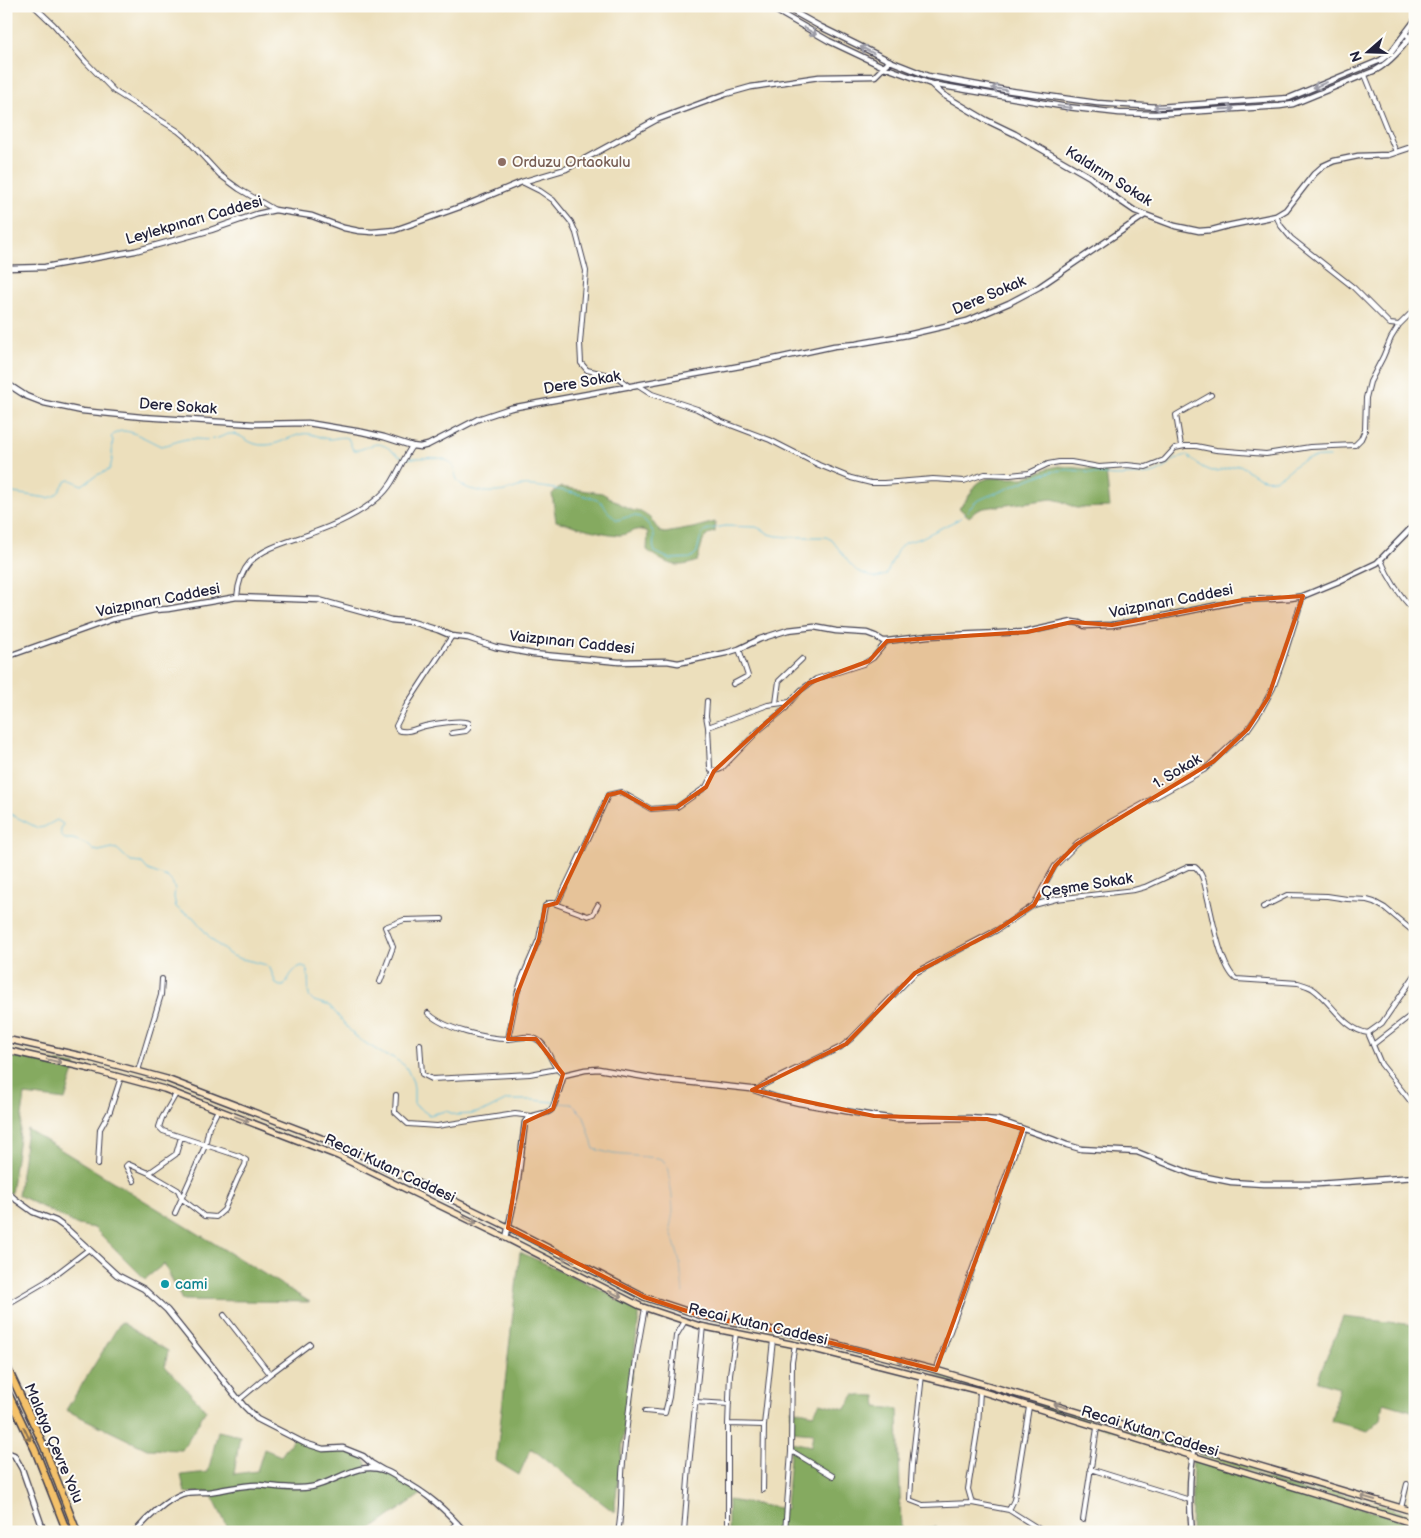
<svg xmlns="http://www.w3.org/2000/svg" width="1421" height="1538" font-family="'Balsamiq Sans',sans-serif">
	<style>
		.green { fill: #a7c56c; stroke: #647454 }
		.forest { fill: #85aa60; stroke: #54664e }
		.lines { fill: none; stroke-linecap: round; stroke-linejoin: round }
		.stream { stroke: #61bedf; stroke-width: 1 }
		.minor-casing { stroke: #403e4e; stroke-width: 6 }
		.tertiary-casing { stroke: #403e4e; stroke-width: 7 }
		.secondary-casing { stroke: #403e4e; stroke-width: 8 }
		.trunk-casing { stroke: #403e4e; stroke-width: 9 }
		.minor { stroke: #fff; stroke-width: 4 }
		.tertiary { stroke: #fff; stroke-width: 4.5 }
		.secondary { stroke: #fbe6c3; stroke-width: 5 }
		.trunk { stroke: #f4c16a; stroke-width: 6 }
		.oneway { stroke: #9c9ca7 }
		.oneway2 { stroke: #998e86 }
		.oneway3 { stroke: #8b7252 }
		.marked { fill: #d45411; fill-opacity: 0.2; stroke: #d45411; stroke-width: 4; stroke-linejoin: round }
		.education-dot { fill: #8d6e63; stroke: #fdfcf7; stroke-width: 2 }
		.culture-dot { fill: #0f9aa8; stroke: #fdfcf7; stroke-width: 2 }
		.labels { text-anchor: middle; stroke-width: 4; stroke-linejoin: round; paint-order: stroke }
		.education-label { font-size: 15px; fill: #785e54; stroke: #fdfcf7; text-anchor: start }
		.street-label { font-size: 15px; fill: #22223b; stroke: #fdfcf7 }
		.culture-label { font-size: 15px; fill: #0d838f; stroke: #fdfcf7; text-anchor: start }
	</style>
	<rect width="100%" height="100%" fill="#fdfcf7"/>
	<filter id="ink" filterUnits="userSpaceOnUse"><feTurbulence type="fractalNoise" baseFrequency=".02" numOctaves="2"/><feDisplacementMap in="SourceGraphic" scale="10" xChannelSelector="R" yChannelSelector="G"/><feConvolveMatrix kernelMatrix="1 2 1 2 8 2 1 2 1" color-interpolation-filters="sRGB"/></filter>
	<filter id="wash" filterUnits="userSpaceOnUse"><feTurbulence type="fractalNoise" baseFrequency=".0096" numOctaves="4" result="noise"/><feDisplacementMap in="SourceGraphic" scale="20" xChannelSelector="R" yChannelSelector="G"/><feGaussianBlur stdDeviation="1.12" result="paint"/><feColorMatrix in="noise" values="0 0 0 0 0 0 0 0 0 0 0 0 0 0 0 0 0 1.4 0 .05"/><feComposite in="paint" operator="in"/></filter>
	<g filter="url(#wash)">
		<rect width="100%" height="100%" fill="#ecdfbc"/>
		<path class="green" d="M935,1375L947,1377L1189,1449V1453L945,1380Z
			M1200,1452L1415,1516V1520L1199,1456Z"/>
		<path class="forest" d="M1059,466L1106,471L1110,507L1076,508L1061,501L1052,499L984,508L976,511L969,517L959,508L965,502L976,485L981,481L989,478H1023L1049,468Z
			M559,487L602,493L631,510L641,512L650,518L660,532L665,533L693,528L715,522V532C700,535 702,549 697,561C676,570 664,563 647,550L648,532C634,525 629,536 618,535C597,533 577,526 556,521L552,494Z
			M6,1056L76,1065L65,1100L25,1095L11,1194L6,1190Z
			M27,1129L310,1302L182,1300L164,1264L145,1279L94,1228L78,1225L18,1195Z
			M520,1252L640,1308L614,1512L531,1448L519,1475L496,1461Z
			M1343,1317L1415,1325V1412L1384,1403L1381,1419L1368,1431L1331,1421L1339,1387L1317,1381Z
			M121,1322L168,1351L165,1366L206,1410L182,1450L147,1449L66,1410Z
			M854,1395L876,1396L877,1407L898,1409L901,1531L936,1527V1532H728V1500L786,1509L791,1442L811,1446L813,1433L791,1431V1409L813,1414L820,1403L846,1409Z
			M218,1431L240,1436L234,1474L257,1471L264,1449L281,1456L294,1438L323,1449L343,1448L363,1456L369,1468L383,1470L423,1493L368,1532H230L210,1492L185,1493L181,1475L208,1472Z
			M1193,1457L1415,1524V1532H1191Z"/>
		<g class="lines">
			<path class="stream" d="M406,458C417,459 440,455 448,461C460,468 448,484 474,490C487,493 500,493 512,489C516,488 519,486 523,486C535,484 593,495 602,503C604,504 604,507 606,509C609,513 612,516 617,520C622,519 631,515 636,516C644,517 653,529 654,536C654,545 652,543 655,552L670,559L691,558L697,552L700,539L703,533L710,529L725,526L756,527L763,530L769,534L777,536L790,537H826L832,540L850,564L857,571L867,575L876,578L886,575L897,551L904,543L921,538L959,519L977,501L988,496C1013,488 1037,472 1063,470C1077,469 1092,474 1105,475C1114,477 1141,475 1151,474C1166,471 1171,458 1187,455C1195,462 1205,472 1216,471C1224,470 1232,466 1240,465C1248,470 1255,477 1264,479C1281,483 1289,467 1302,461C1311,457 1320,457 1330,457
				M6,492L48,498C63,496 60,481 70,480C73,480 78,484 82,485L97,475L109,470C114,460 111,451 113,440L111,437C113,435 115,433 118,432C128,427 151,442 161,446C170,445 178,440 187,439C196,438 205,441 214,439C221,438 226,433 233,434C244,435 249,446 265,445C278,445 289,437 302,434C311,432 320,438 329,439C335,439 341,436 348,438L353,450C362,451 368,445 377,444C387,444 394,454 402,457
				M6,812L38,828L44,827L57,820L63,824C60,831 59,835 65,839H73L88,845L93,850L99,851L112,848L117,849L131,862L142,863L148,870L167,877L172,882L175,889L174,897L176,907L181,911L193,917L212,940L229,954L238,958L263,964L270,968L276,984L280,986H284C289,978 292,970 301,966L307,969C309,978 308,987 309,996L314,1001L330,1006L353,1034L359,1039L386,1056L392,1057L404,1065L407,1069L413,1082L414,1088V1104L429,1115L446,1111L456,1115L472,1114L487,1110L507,1100H533L554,1102
				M558,1103L572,1104L584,1116L594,1149L613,1154L658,1158L663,1160L667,1166L669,1177L672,1196L673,1212L670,1228L680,1262L683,1293"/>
		</g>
	</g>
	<g filter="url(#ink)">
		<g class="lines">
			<g class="minor-casing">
				<path id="minor" d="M34,6L54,25L85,61L114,91L178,131L184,136L220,175L239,189L275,210
					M1405,33L1410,38L1415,48
					M1365,75L1396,152
					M522,182L540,191L553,200L571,222L576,233L586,271L580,343L581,363L587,370L617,377L630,387
					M1276,216L1281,226L1291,238L1353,287L1390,324L1399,325
					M638,385L652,394L697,409L720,421L770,440L819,465L851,478L871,483H884L933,479L964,481L985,474L1010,475L1029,473L1048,464L1059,462H1071L1099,467L1127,465L1146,467L1164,460L1175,448L1185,446H1196L1216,450L1266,454L1310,447L1355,445L1361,439L1365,430L1366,398L1370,382L1383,357L1391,338L1399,325L1415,309
					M1181,446L1176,415L1211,395
					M1381,560C1389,580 1400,596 1415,612
					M237,597C238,585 241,572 250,562C266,546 292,541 312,533C335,525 361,513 379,497C395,484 400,463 412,446
					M733,684L748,676L739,649
					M707,701L706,716L708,727L710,767L711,770L716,771L721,769L758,731L786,708L790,702L768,705L708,727
					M790,702L801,690L816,679L863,664L873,658L887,641
					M776,703L779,681L802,659
					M452,733L466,731L469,728V723C462,719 434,724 425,726C416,728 407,734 398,730L396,726L406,706L452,636
					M557,904C574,868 592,832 608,795L621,792L651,809L677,807L706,787L714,771
					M1034,905L1042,889L1055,866L1077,844L1105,825L1204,770L1248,729L1261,710L1273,688L1283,660L1303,596
					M1263,907L1287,895L1327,896L1347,899L1367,900L1374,902L1385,908L1415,933
					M380,982L393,947L385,927L404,920L442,919
					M428,1013C444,1029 486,1039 509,1039C518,1039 527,1034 536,1039C547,1044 549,1058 556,1067C558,1071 561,1073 564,1075
					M1368,1033L1381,1064L1415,1107
					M508,1039L517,994L522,978L539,939L545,906L549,903H553L588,916L593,914L598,905
					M420,1044L422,1074L432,1079L530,1074L557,1069
					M1374,1044L1415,1012
					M138,1071L161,995L162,979
					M752,1089H758L765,1084L841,1047L851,1039L915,973L997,930L1034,905L1056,899L1134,890L1145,887L1188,867H1195C1203,873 1205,885 1207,895C1212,915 1220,966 1236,979L1298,983C1304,985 1309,986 1313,989C1332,1002 1343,1029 1368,1033L1382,1023L1415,975
					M396,1095L395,1112L408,1124L437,1126L515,1114L531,1116
					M98,1165L100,1129L110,1111L121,1077
					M149,1173L176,1154L181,1137
					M134,1181L126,1166L128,1164L149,1173L178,1190L182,1199L204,1216L216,1217L224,1210L238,1178L245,1165L246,1160L239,1156L163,1131L159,1127L162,1118L176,1094
					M175,1213L205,1146L209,1127L218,1110
					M6,1305L47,1281L89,1249
					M224,1315L270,1374
					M936,1370L1023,1129
					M922,1375L912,1465L910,1500L923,1505L972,1503L1009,1510L1044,1532
					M239,1400L270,1374L310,1344
					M695,1402L729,1404
					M645,1411L665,1413L669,1397L676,1336L685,1321
					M728,1424L764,1425L773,1340
					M791,1452L795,1453L833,1476
					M1090,1469L1190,1500
					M763,1490L764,1425
					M972,1503L968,1489L978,1426L980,1391
					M1401,1508L1407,1484
					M1009,1510L1014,1500L1029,1407
					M1083,1520L1097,1428
					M447,1532L457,1523
					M618,1532C623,1509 620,1486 623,1463C628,1411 635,1359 645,1308
					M684,1532L689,1466L703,1326
					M728,1532V1424L730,1374L736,1333
					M785,1532L791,1452L792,1362L795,1344"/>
			</g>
			<g class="tertiary-casing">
				<path id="tertiary" d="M768,6L829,41L884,67L931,84L1067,107L1119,113L1155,114L1280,106L1293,104L1376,70C1393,60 1403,46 1415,31
					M783,6L821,27L890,61L928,76L1005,90L1097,103L1158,107L1289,98L1381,60L1391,52L1415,20
					M931,84L942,94L986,120L1015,134L1090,177L1113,196L1135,211L1175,226L1199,231L1212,230L1227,226L1276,216L1286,210L1314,174L1323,166L1334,161L1358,156L1388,155L1415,146
					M6,268L45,267L135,251L211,230L257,214L275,210L312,216L344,228L359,231L372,232L395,230L471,203L522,182L566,169L656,120L726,94L751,87L819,77L875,76L890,61
					M6,383L26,396L44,403L82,411L142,417L254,424L308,423L362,432L384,437L412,446L420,447L428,445L478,419L511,408L751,364L834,346L856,344L907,335L967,321L1009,303L1039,287L1145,215
					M6,657L113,619L154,610L168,609L237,597L319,600L391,620L412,622L438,630L452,636L468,638L495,647L533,654L619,662L667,661L678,663L726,653L739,649L760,639L788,630L814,627L836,631L867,633L875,636L883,641H887L928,636L1027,632L1072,622L1079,623L1085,626L1112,625L1154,618L1243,600L1291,598L1303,596L1337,582L1377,563L1415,524
					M6,1191L15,1199L33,1212L56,1221L67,1229L117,1275L144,1289L167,1310L243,1405L257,1419L304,1443L323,1449L343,1448L363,1456L371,1463L383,1470
					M506,1238L517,1188L525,1122C534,1112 543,1116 551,1110C555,1107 561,1082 564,1075L585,1070L598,1069L657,1079L751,1089L778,1098L799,1103L874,1116L896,1119L969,1118L998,1120L1052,1139L1067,1145L1081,1149L1137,1152L1192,1174L1231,1182L1263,1184H1318L1415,1177
					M6,1452L14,1455L22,1469L44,1532
					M135,1532C147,1518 166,1500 182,1494C190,1491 200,1492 208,1492C225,1490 241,1485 257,1485C275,1486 293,1490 311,1487C335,1483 358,1461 383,1470C389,1472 395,1476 400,1479C427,1493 445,1509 465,1532
					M1192,1532C1189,1503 1188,1475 1195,1446"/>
			</g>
			<g class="secondary-casing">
				<path id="secondary" d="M6,1039L86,1057L167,1079L342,1146L506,1226L644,1297L702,1316L808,1337L936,1370L1415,1512
					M6,1050L90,1069L164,1089L338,1156L502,1236L640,1306L700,1326L806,1347L980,1391L1415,1524"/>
			</g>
			<g class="trunk-casing">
				<path id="trunk" d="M6,1365L43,1444L77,1532
					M6,1389L35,1450L67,1532"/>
			</g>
			<use href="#minor" class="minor"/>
			<use href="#tertiary" class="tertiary"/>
			<use href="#secondary" class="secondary"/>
			<use href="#trunk" class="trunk"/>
		</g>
		<defs><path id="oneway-shaft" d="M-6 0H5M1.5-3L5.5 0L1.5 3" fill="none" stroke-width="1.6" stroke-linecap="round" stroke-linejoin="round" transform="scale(1.25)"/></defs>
		<g class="oneway">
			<use href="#oneway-shaft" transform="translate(810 31) rotate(30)"/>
			<use href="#oneway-shaft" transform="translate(867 50) rotate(-154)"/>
			<use href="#oneway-shaft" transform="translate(1320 85) rotate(158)"/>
			<use href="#oneway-shaft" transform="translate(999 89) rotate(-170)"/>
			<use href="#oneway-shaft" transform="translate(1065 107) rotate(8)"/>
			<use href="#oneway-shaft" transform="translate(1161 107) rotate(179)"/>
			<use href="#oneway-shaft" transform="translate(1227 109) rotate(-4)"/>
		</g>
		<g class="oneway2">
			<use href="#oneway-shaft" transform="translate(54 1061) rotate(13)"/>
			<use href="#oneway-shaft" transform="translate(242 1119) rotate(21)"/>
			<use href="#oneway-shaft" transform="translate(470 1220) rotate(26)"/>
			<use href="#oneway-shaft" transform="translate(568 1258) rotate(-152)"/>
			<use href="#oneway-shaft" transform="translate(615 1294) rotate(26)"/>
			<use href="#oneway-shaft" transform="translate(905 1362) rotate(-166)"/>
			<use href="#oneway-shaft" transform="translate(1061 1406) rotate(-163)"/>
			<use href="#oneway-shaft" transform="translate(1368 1498) rotate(-164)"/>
		</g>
		<use class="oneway3" href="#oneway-shaft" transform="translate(27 1434) rotate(65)"/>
	</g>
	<path class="marked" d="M1303,596L1268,698L1248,729L1214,761L1077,844L1055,866L1034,905L997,930L915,973L846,1044L752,1090L874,1116L987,1119L1023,1129L936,1370L808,1337L702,1316L644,1297L508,1228L525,1122L553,1109L563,1074L536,1039H508L517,994L539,939L545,906L557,903L608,795L621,792L651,809L677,807L706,787L714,771L809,683L869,661L887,641L1027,632L1072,622L1112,625L1243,600Z"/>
	<circle class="education-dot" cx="502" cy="162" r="5"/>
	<circle class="culture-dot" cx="165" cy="1284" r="5"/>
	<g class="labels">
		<g class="education-label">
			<text x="512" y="167">Orduzu Ortaokulu</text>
		</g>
		<g class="street-label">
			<text transform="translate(1109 176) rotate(32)" y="5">Kaldırım Sokak</text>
			<text transform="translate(194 220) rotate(-16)" y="5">Leylekpınarı Caddesi</text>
			<text transform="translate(989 295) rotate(-23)" y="5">Dere Sokak</text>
			<text transform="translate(582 382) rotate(-10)" y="5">Dere Sokak</text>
			<text transform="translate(178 406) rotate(4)" y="5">Dere Sokak</text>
			<text transform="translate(158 600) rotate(-11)" y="5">Vaizpınarı Caddesi</text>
			<text transform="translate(1171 601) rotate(-11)" y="5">Vaizpınarı Caddesi</text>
			<text transform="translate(572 642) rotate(6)" y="5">Vaizpınarı Caddesi</text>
			<text transform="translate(1177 771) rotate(-31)" y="5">1. Sokak</text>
			<text transform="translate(1087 885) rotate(-9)" y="5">Çeşme Sokak</text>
			<text transform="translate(390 1168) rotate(25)" y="5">Recai Kutan Caddesi</text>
			<text transform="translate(758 1324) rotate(13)" y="5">Recai Kutan Caddesi</text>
			<text transform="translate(1150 1431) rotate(17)" y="5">Recai Kutan Caddesi</text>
			<text transform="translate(54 1443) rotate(67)" y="5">Malatya Çevre Yolu</text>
		</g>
		<g class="culture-label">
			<text x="175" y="1289">cami</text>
		</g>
	</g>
	<rect width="1421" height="1538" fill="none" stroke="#fdfcf7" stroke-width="25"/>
	<g transform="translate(1368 52) rotate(250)" stroke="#fdfcf7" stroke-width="4" paint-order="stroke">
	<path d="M0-4L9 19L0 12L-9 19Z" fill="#22223b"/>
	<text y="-8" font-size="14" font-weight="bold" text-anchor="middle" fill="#22223b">N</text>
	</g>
</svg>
